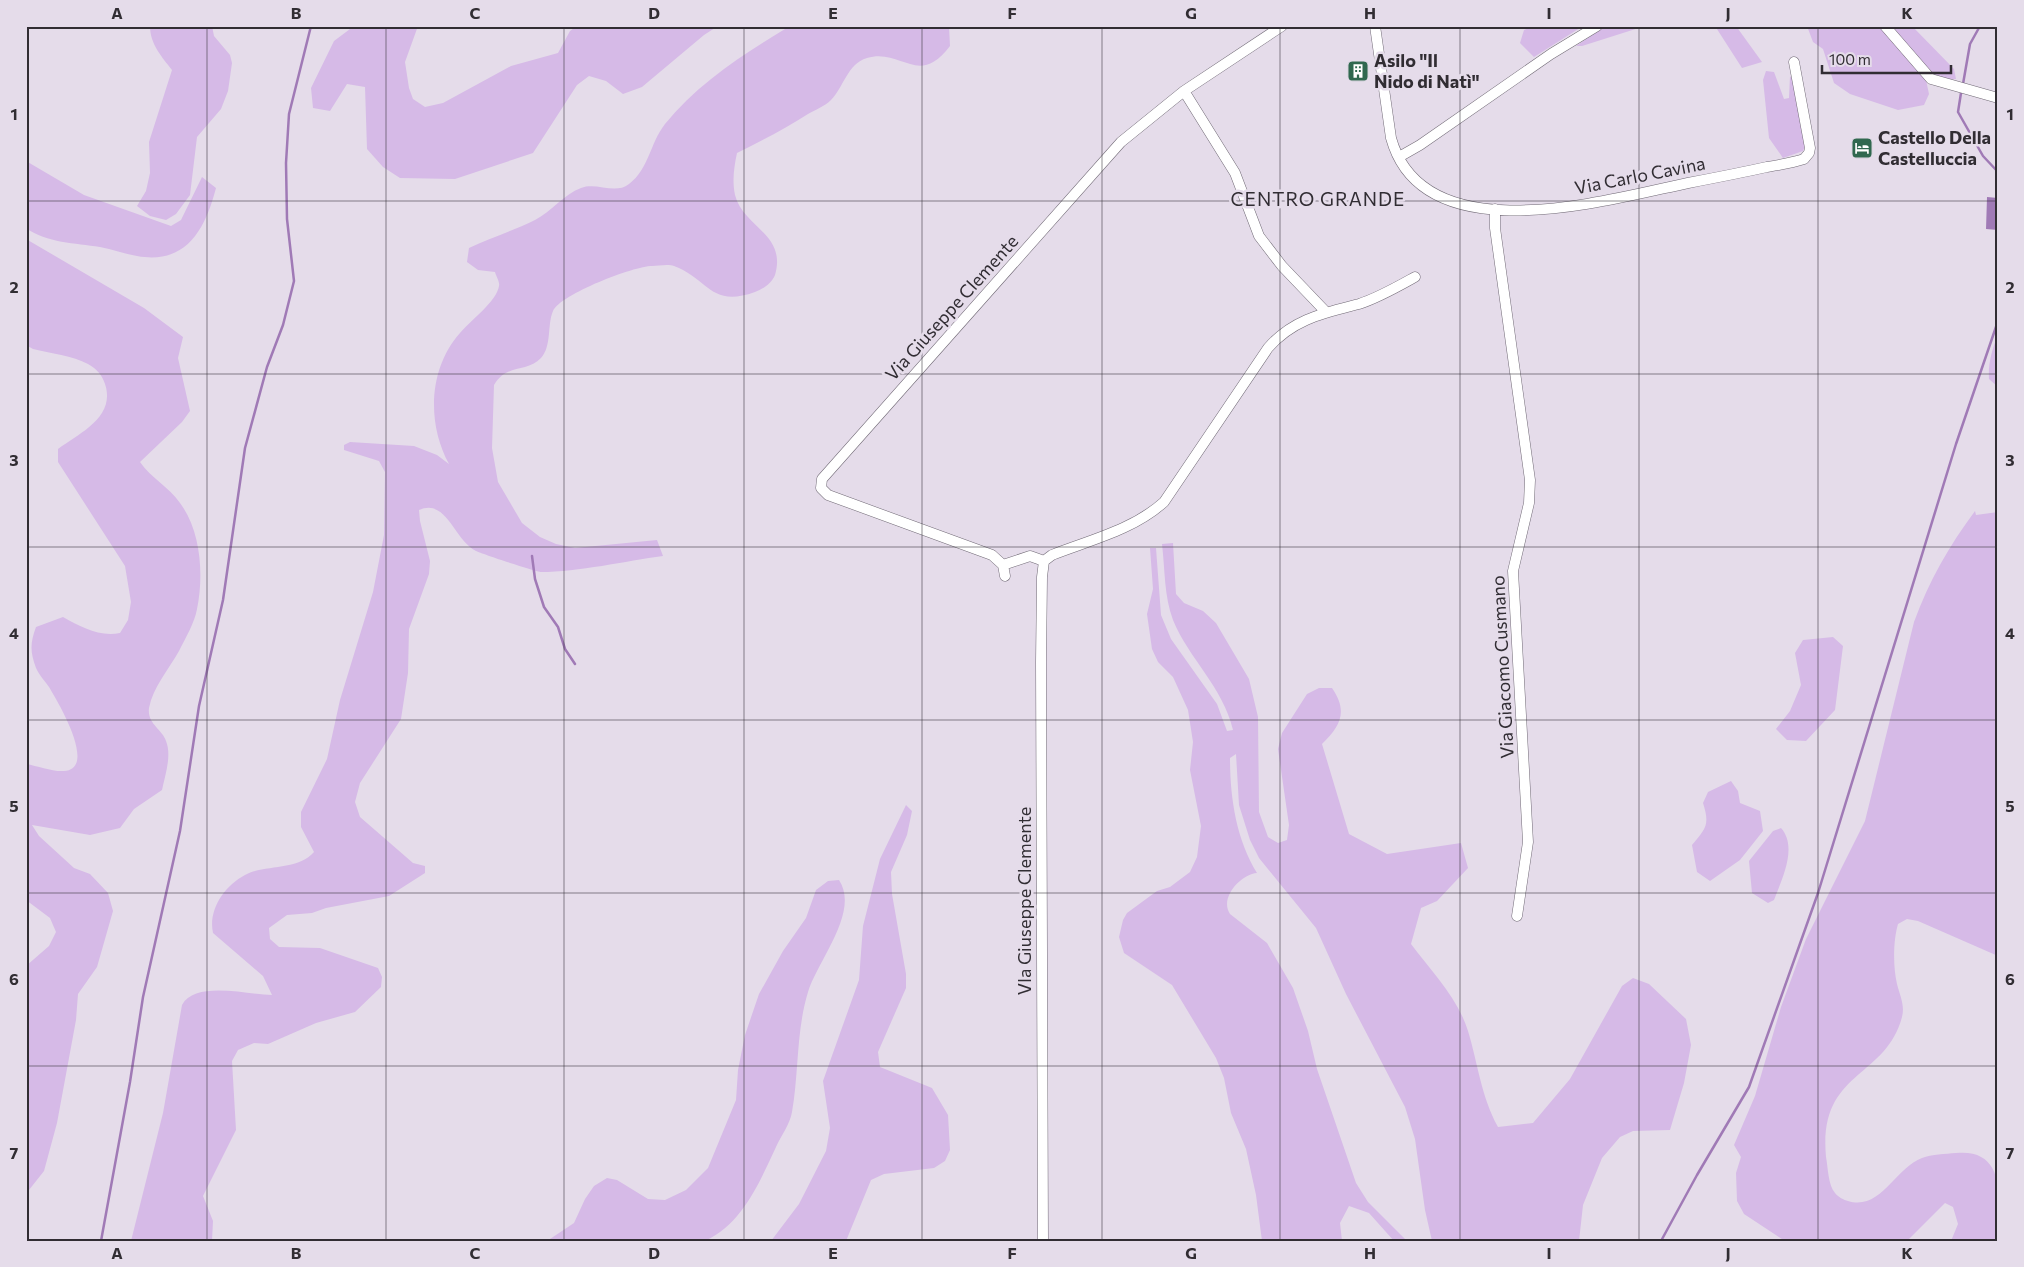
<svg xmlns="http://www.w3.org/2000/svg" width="2024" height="1267" font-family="Commissioner,sans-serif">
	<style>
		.green { fill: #d6bae7 }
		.water { fill: #a07ab6 }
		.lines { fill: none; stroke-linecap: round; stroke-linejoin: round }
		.stream { stroke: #a07ab6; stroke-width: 2.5 }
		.minor-casing { stroke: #716a76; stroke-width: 11 }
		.minor { stroke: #fff; stroke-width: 10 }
		.grid { fill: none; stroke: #312d33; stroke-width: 1; stroke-opacity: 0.55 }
		.labels { text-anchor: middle; stroke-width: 5; stroke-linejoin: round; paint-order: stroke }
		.poi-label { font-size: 18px; font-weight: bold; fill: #312d33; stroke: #e5dcea; text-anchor: start }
		.street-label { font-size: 18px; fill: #312d33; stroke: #e5dcea }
		.neighbourhood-label { font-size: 19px; letter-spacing: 1px; fill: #312d33; stroke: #e5dcea }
		.neatline { fill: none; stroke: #312d33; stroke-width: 2 }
		.grid-label { font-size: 16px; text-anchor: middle; font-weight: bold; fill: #312d33 }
	</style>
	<rect width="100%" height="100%" fill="#e5dcea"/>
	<path class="green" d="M150,26H212L214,36L230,55L232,63L228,91L221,109L197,137L190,195L176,214L166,220L150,216L137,206L146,191L150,173L149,142L172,70C162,57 150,44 150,26Z
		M354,26H418L405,62L409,88L413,99L425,107L443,103L511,66L558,53L570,31L577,26H718L704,35L642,87L623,94L606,81L589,76L577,85L533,153L455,179L400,178L383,167L367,149L365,87L347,84L330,111L313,108L311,88L334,41Z
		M790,26H949L950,46C918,88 902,48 867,58C847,64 844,87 831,100C825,106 815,110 808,114C785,129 761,141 737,153C734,167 732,181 735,195C743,227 787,234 775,275C772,283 763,289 755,292C710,308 709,279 674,266C668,264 658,266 652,266C634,266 561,294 553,311C547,325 552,346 541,358C527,373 507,363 494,385L492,448L498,482L522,523L540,537L556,544L575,548L657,540L663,556C626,561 578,572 541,572C537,572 482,554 476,551C454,540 447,498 419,510L420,521L430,561L429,574L409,629L408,673L401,719L360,783L355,802L360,817L413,863L425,866V873L389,896L326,908L312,913L287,915L269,928L270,939L279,947L320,948L378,968L382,977L381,987L355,1012L316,1023L268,1044L254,1043L238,1050L232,1061L236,1130L203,1196L213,1221L212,1241H131L163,1113L182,1005C195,980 249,995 272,995L263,976L213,933C208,910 224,886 245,875C265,864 298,871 314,852L301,827V812L327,759L340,700L373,592L384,535L385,472L379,461L344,450V445L350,442L414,446L437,455L449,464C427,424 428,369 460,333C470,321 497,301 499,286C500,282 496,276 495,272L478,270L467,262L469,248C490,238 513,231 535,220C551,212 564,194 581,188C597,182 615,195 629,184C649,169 650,143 665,124C698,83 745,53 790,26Z
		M1534,26H1583L1534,57L1520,43L1524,30Z
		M1606,26H1645L1582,46H1576Z
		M1715,26H1736L1762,62L1742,68Z
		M1807,26H1912L1954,69L1956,79L1926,80L1929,94L1924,105L1898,110L1850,94L1834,83L1823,49L1813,42Z
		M1766,71L1774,72L1784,99L1789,98L1790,76L1794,81L1805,146L1803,151L1783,158L1769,138L1763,80Z
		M26,161L84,195L171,226L181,220L202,177L216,188C205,230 186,265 137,256C124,254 112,249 100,247C75,243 47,243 26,228Z
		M26,239L144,308L183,337L178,358L190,411L182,422L140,462C151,478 169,487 180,503C201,531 204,575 197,609C195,622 185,639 179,651C169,669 153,687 149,708C147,724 162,729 166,741C172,756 165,775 162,790L134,809L120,828L90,835L32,825L39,836L74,868L90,874L108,893L113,911L97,967L78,994L76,1020L57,1123L44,1171L29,1190L26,1189V966L49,946L56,932L50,918L26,900V764C38,766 53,772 64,771C98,769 58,702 49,687C45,681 39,675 36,668C30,652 30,643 36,627L63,617C81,627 99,637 120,633L128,620L131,602L125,566L58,462V449C80,433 116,417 105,384C102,375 97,369 88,364C73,356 50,353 33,349L26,345Z
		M1998,334V387L1989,379C1988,363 1992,350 1998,334Z
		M1975,511L1976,515L1998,512V956L1918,921L1907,919L1898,924C1893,941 1893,967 1897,984C1900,996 1905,1005 1902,1017C1885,1080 1818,1070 1826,1157C1828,1167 1828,1185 1835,1193C1838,1197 1844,1200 1848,1201C1881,1211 1895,1168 1922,1158C1932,1154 1945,1154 1956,1153C2009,1148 1999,1204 1997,1241H1951L1958,1224L1953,1207L1945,1203L1907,1241H1785L1744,1214L1737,1201L1736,1173L1741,1157L1734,1145L1755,1096L1781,1007L1806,939L1865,821L1914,622C1929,581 1949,546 1975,511Z
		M1173,543L1176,594L1184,603L1203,611L1216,623L1249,679L1258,717L1259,812L1268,837L1278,843L1287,840L1289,825L1278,749L1282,733L1307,694L1319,688H1332C1348,711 1341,726 1322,744L1349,834L1387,854L1461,843L1468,868L1437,901L1421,908L1411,944C1431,971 1458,998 1468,1031C1478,1064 1481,1096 1498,1127L1533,1123L1570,1079L1622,986L1633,978L1649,984L1686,1019L1691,1045L1684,1083L1670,1130L1633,1131L1620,1137L1602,1158L1583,1205L1579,1241H1432L1425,1210L1415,1139L1405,1107L1346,994L1316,928L1259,858L1250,840L1239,805L1236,754L1230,758C1230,797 1236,839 1257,873C1241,874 1219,898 1230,914L1267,943L1293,988L1308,1031L1317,1069L1356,1183L1368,1202L1407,1241H1394L1369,1213L1349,1206L1340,1223L1342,1241H1262L1256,1195L1246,1149L1231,1113L1224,1078L1216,1058L1172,985L1124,953L1119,937L1123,920L1127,913L1157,891L1170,887L1190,872L1197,857L1201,826L1190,770L1193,742L1188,710L1173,677L1158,662L1152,649L1147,614L1153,589L1150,548H1156L1161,615L1171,639L1217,704L1227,731L1233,730C1223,687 1189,659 1173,620C1164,596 1165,569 1162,544Z
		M1833,637L1843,646L1835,710L1806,741L1787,740L1776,729L1790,711L1801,685L1795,653L1803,640Z
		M1731,781L1738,791L1740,803L1760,811L1763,831L1740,860L1710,881L1697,872L1692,845C1706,828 1710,825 1703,803L1708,792Z
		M906,805L912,811L907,835L891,872L892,894L906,974V988L878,1052L880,1067L932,1088L948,1115L950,1150L945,1161L934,1168L884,1174L871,1180L846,1241H771L799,1204L826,1151L830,1128L823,1081L859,980L863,926L880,859Z
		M1781,828C1798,847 1782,879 1774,900L1768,903L1752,893L1749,861L1773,831Z
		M839,880C860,912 818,960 808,992C796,1031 799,1073 792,1112C790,1124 781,1136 776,1147C759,1183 743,1223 705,1241H547L574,1223L585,1199L594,1186L607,1178L617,1180L648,1199L665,1200L686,1190L708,1168L736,1100L738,1070L745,1035L759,994L783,951L806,918L816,890L828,881Z"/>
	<path class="water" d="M1987,197L1998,198V230L1986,229Z"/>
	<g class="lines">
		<path class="stream" d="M1963,84L1970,44L1980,26
			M1961,93L1958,112L1983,156L1998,172
			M532,556L535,579L544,607L558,627L565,649L575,664
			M101,1241L130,1082L143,997L180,831L199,706L223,600L245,448L267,367L283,325L294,281L287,219L286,163L289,114L311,26
			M1661,1241L1697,1175L1749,1087L1818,893L1956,444L1998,321"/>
		<g class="minor-casing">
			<path id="minor" d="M1375,26L1391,138C1423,254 1607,200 1688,183C1714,178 1740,173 1767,167C1779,165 1792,163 1804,159L1809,153L1810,148L1794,62
				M1885,26L1931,79L1998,98
				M1184,91L1235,173L1259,236L1282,266L1325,311
				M1399,157L1420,145L1551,54L1597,26
				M1495,209V228L1530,480L1529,503L1513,571L1528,842L1517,916
				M1003,565L1030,556L1044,561
				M1005,576L1003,565L992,555L828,495L821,488L822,479L1121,142L1184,91L1282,26
				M1043,1241L1041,662L1042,577L1044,561L1052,555C1090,540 1133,530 1164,502L1268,348C1293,319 1324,313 1359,304C1378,298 1397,287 1415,277"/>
		</g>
		<use href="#minor" class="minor"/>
	</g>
	<path class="grid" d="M207,26V1241M386,26V1241M564,26V1241M744,26V1241M922,26V1241M1102,26V1241M1280,26V1241M1460,26V1241M1639,26V1241M1818,26V1241M26,201H1998M26,374H1998M26,547H1998M26,720H1998M26,893H1998M26,1066H1998"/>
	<defs>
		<g id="building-square" transform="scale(1.125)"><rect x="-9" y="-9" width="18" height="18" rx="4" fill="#30684f" stroke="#e5dcea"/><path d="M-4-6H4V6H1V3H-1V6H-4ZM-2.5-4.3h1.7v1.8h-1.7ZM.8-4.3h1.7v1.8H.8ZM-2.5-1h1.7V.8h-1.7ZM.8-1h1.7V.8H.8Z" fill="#fff"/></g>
		<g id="hotel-square" transform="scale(1.125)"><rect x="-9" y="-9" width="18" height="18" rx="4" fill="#30684f" stroke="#e5dcea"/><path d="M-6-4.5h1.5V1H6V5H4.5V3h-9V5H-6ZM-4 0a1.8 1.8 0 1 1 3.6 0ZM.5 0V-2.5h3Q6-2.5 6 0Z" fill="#fff"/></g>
	</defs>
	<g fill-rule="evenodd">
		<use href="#building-square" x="1358" y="71"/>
		<use href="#hotel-square" x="1862" y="148"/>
	</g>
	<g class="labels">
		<g class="poi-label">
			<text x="1374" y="67">Asilo "Il<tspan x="1374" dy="21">Nido di Natì"</tspan></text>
			<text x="1878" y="144">Castello Della<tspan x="1878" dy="21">Castelluccia</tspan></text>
		</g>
		<g class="street-label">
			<text transform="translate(1640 176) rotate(-11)" y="6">Via Carlo Cavina</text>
			<text transform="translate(952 308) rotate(-48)" y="6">Via Giuseppe Clemente</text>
			<text transform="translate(1503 667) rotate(-93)" y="6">Via Giacomo Cusmano</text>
			<text transform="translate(1025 901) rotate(-90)" y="6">VIa Giuseppe Clemente</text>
		</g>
		<g class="neighbourhood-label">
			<text x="1318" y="206">CENTRO GRANDE</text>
		</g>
	</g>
	<rect width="2024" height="1267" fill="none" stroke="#e5dcea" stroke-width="55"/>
	<path d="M1822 65v8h129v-8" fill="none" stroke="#312d33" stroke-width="2.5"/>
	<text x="1829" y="65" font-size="15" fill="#312d33" stroke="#e5dcea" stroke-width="4" paint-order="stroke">100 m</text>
	<rect x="28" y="28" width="1968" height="1212" class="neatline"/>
	<g class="grid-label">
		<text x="117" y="19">A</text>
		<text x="296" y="19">B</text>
		<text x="475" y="19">C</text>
		<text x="654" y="19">D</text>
		<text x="833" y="19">E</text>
		<text x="1012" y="19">F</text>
		<text x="1191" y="19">G</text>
		<text x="1370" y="19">H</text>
		<text x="1549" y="19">I</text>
		<text x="1728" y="19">J</text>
		<text x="1907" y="19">K</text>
		<text x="14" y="120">1</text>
		<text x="2010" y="120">1</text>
		<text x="14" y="293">2</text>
		<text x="2010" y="293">2</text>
		<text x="14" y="466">3</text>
		<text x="2010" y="466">3</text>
		<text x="14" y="639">4</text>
		<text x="2010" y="639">4</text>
		<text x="14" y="812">5</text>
		<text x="2010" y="812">5</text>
		<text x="14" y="985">6</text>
		<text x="2010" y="985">6</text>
		<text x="14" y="1159">7</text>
		<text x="2010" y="1159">7</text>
		<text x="117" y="1259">A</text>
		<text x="296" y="1259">B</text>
		<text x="475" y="1259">C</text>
		<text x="654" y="1259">D</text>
		<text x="833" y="1259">E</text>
		<text x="1012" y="1259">F</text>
		<text x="1191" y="1259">G</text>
		<text x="1370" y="1259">H</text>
		<text x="1549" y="1259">I</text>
		<text x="1728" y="1259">J</text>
		<text x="1907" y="1259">K</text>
	</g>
</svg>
